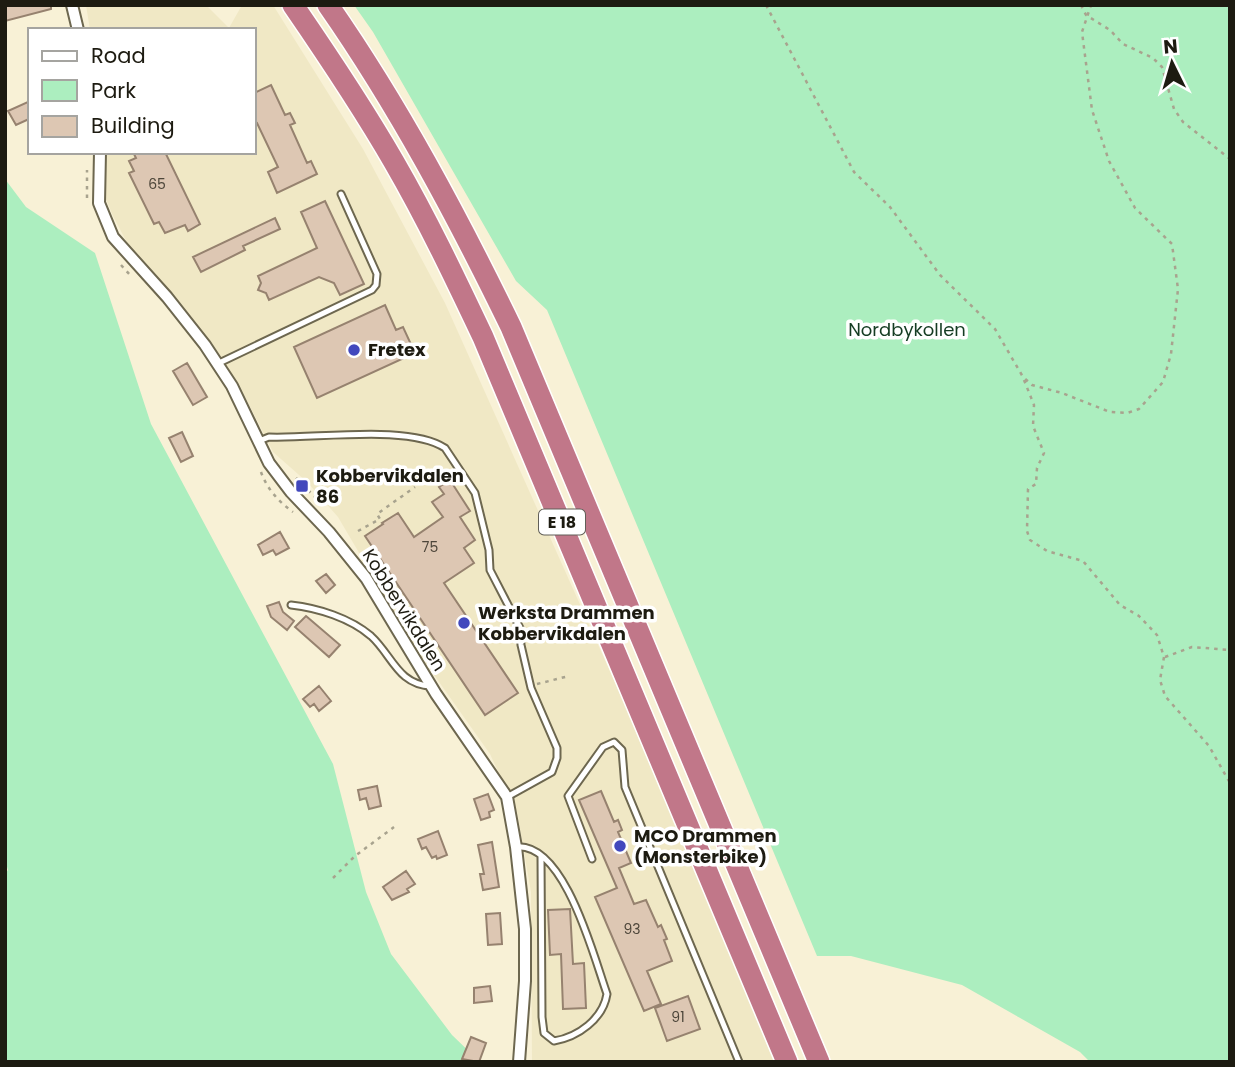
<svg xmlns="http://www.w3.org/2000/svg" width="1235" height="1067" font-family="Poppins,sans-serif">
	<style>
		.built { fill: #f0e8c5 }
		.green { fill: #aceebf }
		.building { fill: #ddc7b3; stroke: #96826f; stroke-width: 2 }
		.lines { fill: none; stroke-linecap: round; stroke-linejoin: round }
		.service-casing { stroke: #6d674f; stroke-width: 9 }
		.minor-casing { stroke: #6d674f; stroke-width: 14 }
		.motorway-casing { stroke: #fff; stroke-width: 24 }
		.path { stroke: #a8a38e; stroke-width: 2.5; stroke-dasharray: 3.5 5; stroke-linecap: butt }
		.service { stroke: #fff; stroke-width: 5 }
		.minor { stroke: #fff; stroke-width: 10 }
		.motorway { stroke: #c17789; stroke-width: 21 }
		.poi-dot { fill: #4248bd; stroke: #fff; stroke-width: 2.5 }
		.labels { text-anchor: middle; stroke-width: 7; stroke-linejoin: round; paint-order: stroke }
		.number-label { font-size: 14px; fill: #4d463a }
		.shield { fill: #fff; stroke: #615f58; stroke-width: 2 }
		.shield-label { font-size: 16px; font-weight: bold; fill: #1d1b11 }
		.park-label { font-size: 18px; fill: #153c23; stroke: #fff }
		.poi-label { font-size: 18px; font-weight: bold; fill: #1d1b11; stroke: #fff; text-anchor: start }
		.street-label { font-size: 18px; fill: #1d1b11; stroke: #fff }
	</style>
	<rect width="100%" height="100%" fill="#f8f1d6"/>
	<path class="built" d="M86,5H206L229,28L242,5H273L363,149L445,303L785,1062H532L531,892L517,812L490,754L415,648L338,517L307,482L273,452L242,391L189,316L133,254L113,216L103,192L105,152H254V30H90Z"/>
	<path class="green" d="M354,5H1230V1062H1090L1080,1052L962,985L851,956H817L547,310L516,281L373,32Z
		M5,179L26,207L95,253L151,424L333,764L366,892L391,954L452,1035L480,1062H5V874L8,870L5,860Z"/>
	<path class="building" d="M5,5H51V9L5,21Z
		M271,85L285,115L290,113L295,123L290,125L307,163L311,161L317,174L277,193L268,172L278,167L257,123L254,124V93Z
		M30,101L29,119L16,125L8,111Z
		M133,152H165L200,224L188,231L185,225L165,233L159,222L154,224L129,173L134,171L129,161L136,158Z
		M325,201L364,284L340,295L334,283L319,277L269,300L266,293L258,290L261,283L258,276L317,248L301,212Z
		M275,218L280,229L243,246L245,250L201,272L193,257Z
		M385,305L396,330L403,327L415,353L317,398L294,347Z
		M187,363L207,397L193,405L173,371Z
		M182,432L193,456L181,462L169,438Z
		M450,480L470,511L460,517L475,540L464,548L474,563L444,583L518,693L485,715L365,536L383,524L382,523L398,513L414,537L443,517L432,502L444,494L439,487Z
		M280,532L289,548L276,555L273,550L263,555L258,545Z
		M326,574L335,585L326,593L316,581Z
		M279,602L283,612L294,621L287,630L271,617L267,606Z
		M306,616L340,645L329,657L295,627Z
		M319,686L331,701L319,711L314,704L310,707L303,699Z
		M377,786L381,806L369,809L366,798L360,800L358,790Z
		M601,791L614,822L618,820L622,830L618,832L631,863L619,868L634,904L646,900L658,927L661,925L667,939L664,940L672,961L647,971L661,1004L644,1011L595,897L617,888L579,800Z
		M488,794L494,810L489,812L490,817L481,820L474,799Z
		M438,831L447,855L437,859L436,856L432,858L426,847L422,849L418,839Z
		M492,842L499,887L483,890L480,874H484L478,845Z
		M406,871L415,884L407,889L409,892L392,900L383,887Z
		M570,909L573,964L584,963L586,1008L563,1009L561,954L550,955L548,910Z
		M500,913L502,944L488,945L486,914Z
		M490,986L492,1001L474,1003V988Z
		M688,996L700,1029L667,1041L655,1008Z
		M471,1037L486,1043L479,1062L462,1059Z"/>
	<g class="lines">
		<g class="service-casing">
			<path id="service" d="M217,364L372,290L376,285L377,274L341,194
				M259,441L269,437C315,439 409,424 445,448L475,493L489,550L490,570L520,628L521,645L531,688L557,748V758L552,772L507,797
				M291,605C318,608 350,618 371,636C392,655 398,685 431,686
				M516,847C565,842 594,958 607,994C603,1019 578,1037 554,1041L544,1033L542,1017L541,856
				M592,859L568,796L603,747L614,742L622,750L625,787L739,1062"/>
		</g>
		<g class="minor-casing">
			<path id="minor" d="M72,5L78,30
				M100,152L99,203L113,237L167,297L205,345L232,386L269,463L291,492L329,532L366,578L436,694L507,797L516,847L525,929V981L519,1062"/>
		</g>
		<g class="motorway-casing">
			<path id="motorway" d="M293,5C328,56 363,108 394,162C427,219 455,278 483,337L787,1062
				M328,5C399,107 457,216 511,327L819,1062"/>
		</g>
		<path class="path" d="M766,5L854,172L890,207L940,275L995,329L1023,377L1032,385L1062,393L1110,412L1127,413L1139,409L1163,382L1171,354L1178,289L1172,244L1135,208L1109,161L1092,110L1082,32L1091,5
			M1081,5L1086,15L1110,30L1123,44L1153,58L1162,67L1174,109L1183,122L1230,159
			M87,198V170
			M121,265L131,276
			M1024,380L1034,405L1033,426L1044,453L1037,468L1036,484L1028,489L1027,531L1030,540L1047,551L1083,561L1120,605L1139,616L1157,635L1164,657L1160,680L1165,696L1209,746L1230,783
			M261,472C267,489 279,502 293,512
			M296,478L321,503
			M358,531L380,519L377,514L415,487
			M1165,657L1192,647L1230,650
			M537,684L569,676
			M333,878L355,856L394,827"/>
		<use href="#service" class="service"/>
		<use href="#minor" class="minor"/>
		<use href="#motorway" class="motorway"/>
	</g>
	<g class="poi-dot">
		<circle cx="354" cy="350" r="7"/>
		<rect x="295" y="479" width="14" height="14" rx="3.5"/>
		<circle cx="464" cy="623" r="7"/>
		<circle cx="620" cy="846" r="7"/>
	</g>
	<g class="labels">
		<g class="number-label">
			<text x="157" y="189">65</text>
			<text x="430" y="552">75</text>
			<text x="632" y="934">93</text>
			<text x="678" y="1022">91</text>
		</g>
		<rect class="shield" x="539" y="509.5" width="46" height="25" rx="5"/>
		<g class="shield-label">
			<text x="562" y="528">E 18</text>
		</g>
		<g class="park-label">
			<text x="907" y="336">Nordbykollen</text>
		</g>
		<g class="poi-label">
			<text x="368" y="356">Fretex</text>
			<text x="316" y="482">Kobbervikdalen<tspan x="316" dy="21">86</tspan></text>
			<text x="478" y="619">Werksta Drammen<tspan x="478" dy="21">Kobbervikdalen</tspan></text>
			<text x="634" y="842">MCO Drammen<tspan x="634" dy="21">(Monsterbike)</tspan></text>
		</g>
		<g class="street-label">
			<text transform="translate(404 610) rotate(58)" y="6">Kobbervikdalen</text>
		</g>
	</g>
	<rect width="1235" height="1067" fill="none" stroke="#1d1b11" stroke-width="14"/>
	<rect x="28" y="28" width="228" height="126" fill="#ffffff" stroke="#a5a4a0" stroke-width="2"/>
	<rect x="42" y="51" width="35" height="10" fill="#ffffff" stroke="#a5a4a0" stroke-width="2"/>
	<text x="91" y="63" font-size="21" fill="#1d1b11">Road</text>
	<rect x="42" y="80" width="35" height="21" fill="#aceebf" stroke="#a5a4a0" stroke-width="2"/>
	<text x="91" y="98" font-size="21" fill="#1d1b11">Park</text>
	<rect x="42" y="116" width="35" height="21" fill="#ddc7b3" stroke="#a5a4a0" stroke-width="2"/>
	<text x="91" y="133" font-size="21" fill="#1d1b11">Building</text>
	<g transform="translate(1172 63) rotate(355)" stroke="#ffffff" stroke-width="5" paint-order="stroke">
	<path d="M0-5L12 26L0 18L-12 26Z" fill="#1d1b11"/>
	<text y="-10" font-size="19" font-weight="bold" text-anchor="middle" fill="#1d1b11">N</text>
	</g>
</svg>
